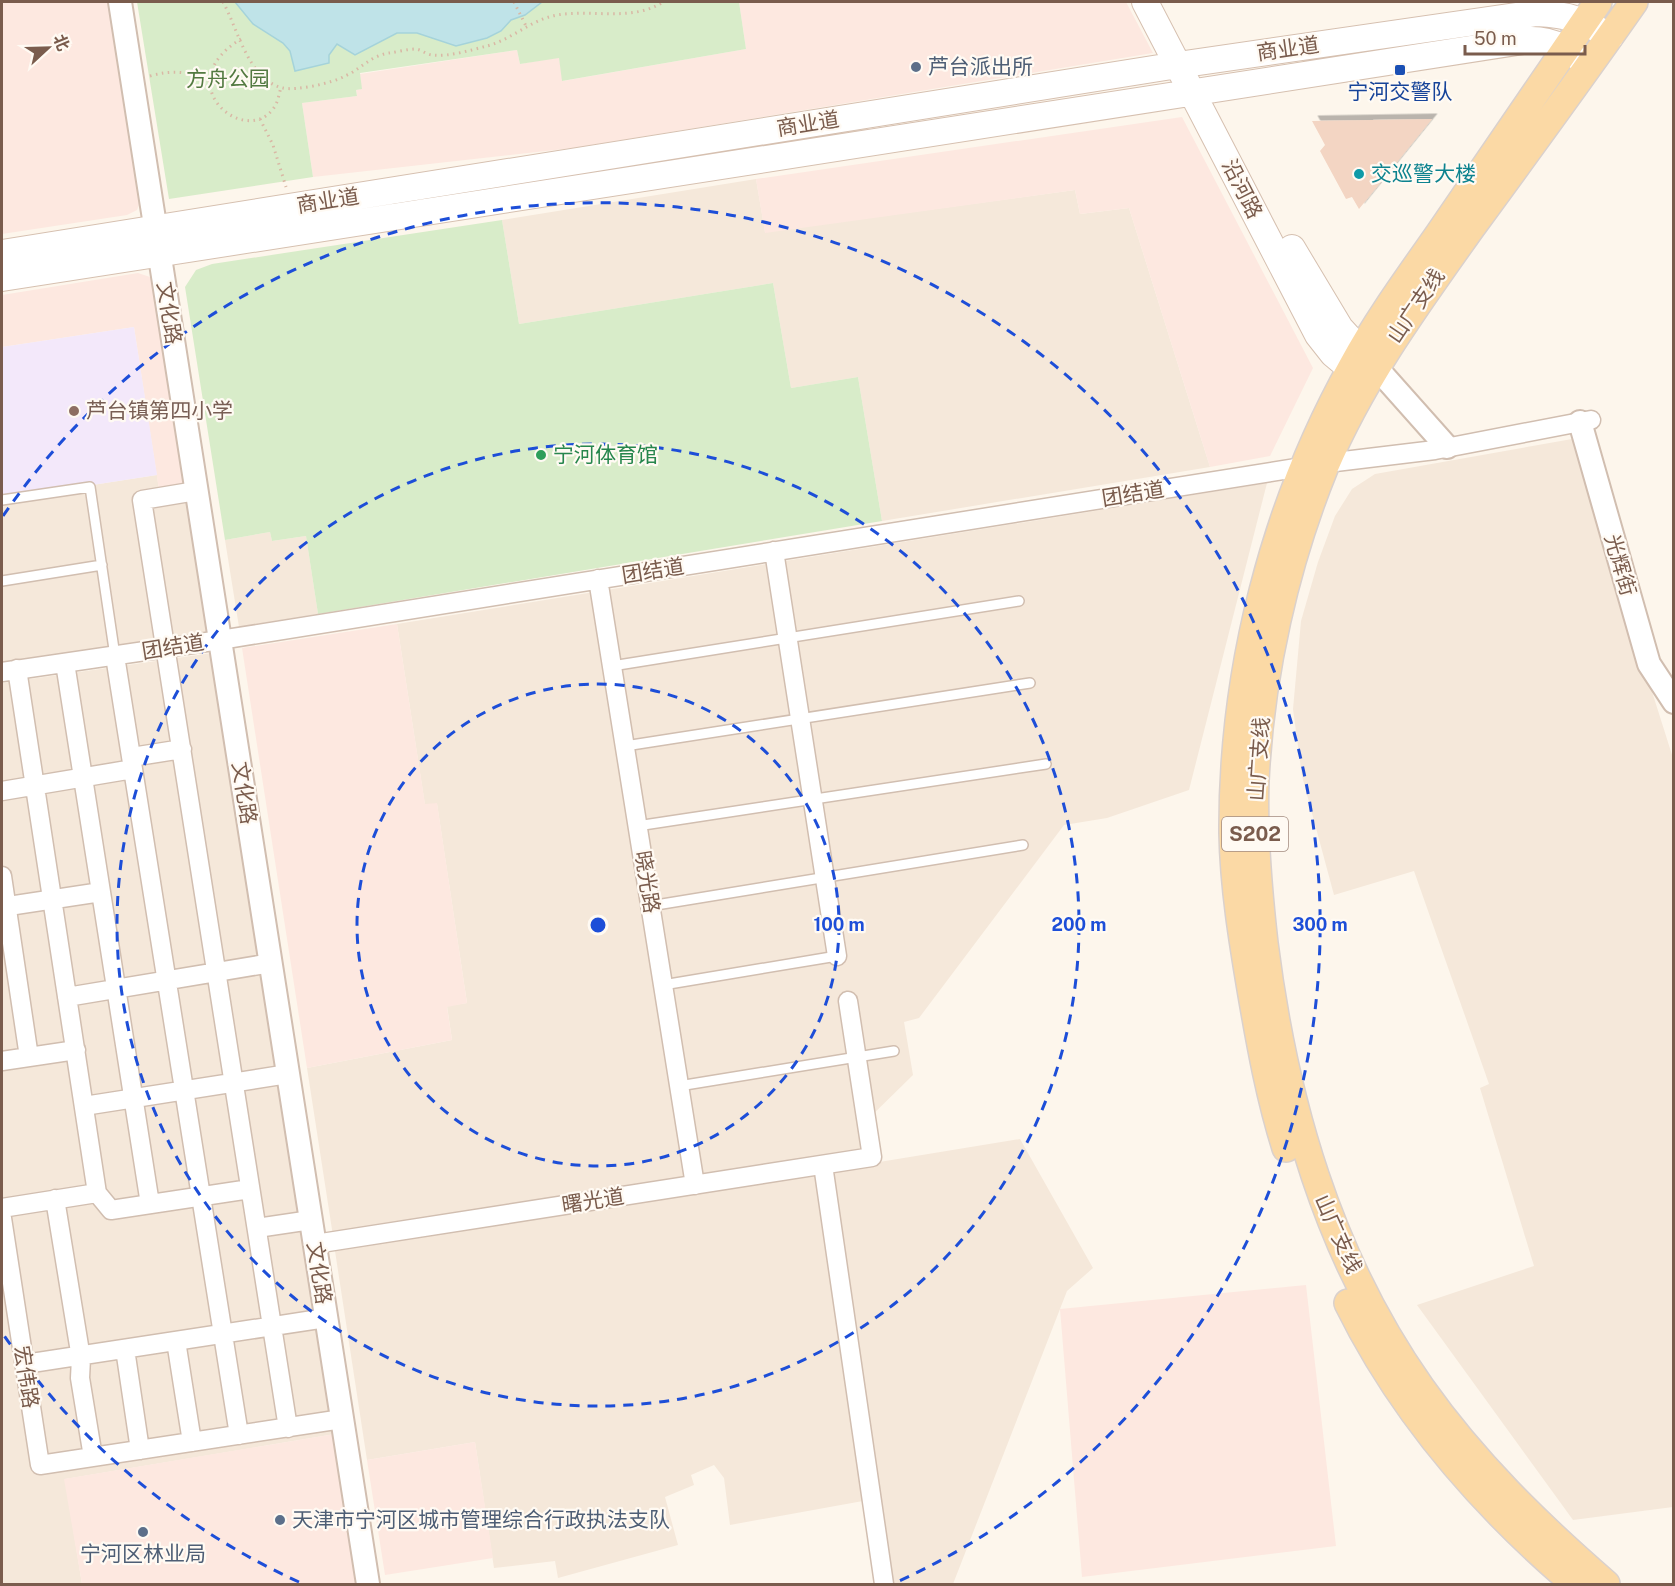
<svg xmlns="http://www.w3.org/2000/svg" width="1675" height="1586" font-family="'Public Sans','Noto Sans SC',sans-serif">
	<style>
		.residential { fill: #f5e8da }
		.commercial { fill: #fde8e0 }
		.education { fill: #f3e8fa }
		.green { fill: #d8ecc9 }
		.water { fill: #bfe3e8; stroke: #a5d3da; stroke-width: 1.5 }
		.building { fill: #f3d5c3; filter: url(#shadow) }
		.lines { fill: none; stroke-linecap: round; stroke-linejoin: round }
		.service-casing { stroke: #d1beb0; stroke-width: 12 }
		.minor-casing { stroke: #d1beb0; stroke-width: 21 }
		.tertiary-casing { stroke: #d1beb0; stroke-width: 26 }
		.secondary-casing { stroke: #d6c0b0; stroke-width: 28 }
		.primary-casing { stroke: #dad1cd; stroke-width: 30 }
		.path { stroke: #d9b8a5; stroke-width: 3; stroke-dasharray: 1.5 4.5; stroke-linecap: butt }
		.service { stroke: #fff; stroke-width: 9 }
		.minor { stroke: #fff; stroke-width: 18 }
		.tertiary { stroke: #fff; stroke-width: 22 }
		.secondary { stroke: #fff; stroke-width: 26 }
		.primary { stroke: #fbd9a5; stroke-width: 27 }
		.ring { fill: none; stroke: #1d4ed8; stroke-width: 3; stroke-dasharray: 10 8 }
		.service-dot { fill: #5c6f8a; stroke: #fffaf3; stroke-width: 2 }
		.transit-dot { fill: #1a4fb4; stroke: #fffaf3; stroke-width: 2 }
		.culture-dot { fill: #0f9aa8; stroke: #fffaf3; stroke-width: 2 }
		.education-dot { fill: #8d6e63; stroke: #fffaf3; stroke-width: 2 }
		.leisure-dot { fill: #2e9e5b; stroke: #fffaf3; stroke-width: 2 }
		.labels { text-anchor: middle; stroke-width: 4.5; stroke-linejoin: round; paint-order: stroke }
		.shield { fill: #fffaf3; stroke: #a28b7f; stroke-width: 1.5 }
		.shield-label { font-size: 20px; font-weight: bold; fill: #7a5c4d }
		.street-label { font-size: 21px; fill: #7a5c4d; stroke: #fffaf3 }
		.service-label { font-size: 21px; fill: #4e5e75; stroke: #fffaf3; text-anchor: start }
		.park-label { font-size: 21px; fill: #537a41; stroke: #fffaf3 }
		.transit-label { font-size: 21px; fill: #164399; stroke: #fffaf3 }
		.culture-label { font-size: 21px; fill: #0d838f; stroke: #fffaf3; text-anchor: start }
		.education-label { font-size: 21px; fill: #785e54; stroke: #fffaf3; text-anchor: start }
		.leisure-label { font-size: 21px; fill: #27864d; stroke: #fffaf3; text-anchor: start }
		.centre { fill: #1d4ed8; stroke: #fffaf3; stroke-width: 3 }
		.ring-label { font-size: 18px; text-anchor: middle; font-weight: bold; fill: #1d4ed8; stroke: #fffaf3; stroke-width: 4.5; stroke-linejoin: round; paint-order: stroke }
	</style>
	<defs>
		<filter id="shadow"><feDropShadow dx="5.5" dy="-5.5" stdDeviation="0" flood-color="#0004"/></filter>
	</defs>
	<rect width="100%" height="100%" fill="#fdf6ec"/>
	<path class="residential" d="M756,179L765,232L1075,190L1080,214L1129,208L1210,467L882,521L858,377L791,388L773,283L519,324L502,220Z
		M1572,439L1673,758V1507L1573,1520L1417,1305L1534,1266L1480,1088L1489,1084L1414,871L1334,895L1302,776L1293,709L1301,621L1318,562L1335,516L1352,489L1375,474Z
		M157,475L159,490L186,486L209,634L2,665V499Z
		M1267,483L1189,790L1107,818L1064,825L919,1018L904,1022L913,1075L861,1126L863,1150L333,1236L307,1068L452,1040L447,1006L467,1003L437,804L425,805L397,624Z
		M270,532L272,541L306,536L318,614L239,627L225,540Z
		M212,653L335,1434L65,1479L82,1584H2V683Z
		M1020,1139L1093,1268L1067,1291L953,1584H875L863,1501L730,1525L724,1478L714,1465L691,1475L694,1485L665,1497L678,1545L558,1578L555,1561L494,1568L475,1442L367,1460L335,1251Z"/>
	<path class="commercial" d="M2,2H111L141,200L137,210L127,215L2,234Z
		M739,2H1126L1153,53L573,148L313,177L302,103L357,96L356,90L361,89L360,74L517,50L520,64L559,57L563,81L746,49Z
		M1182,117L1313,368L1270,456L1210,467L1129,208L1080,214L1075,190L765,233L756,179Z
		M138,273L153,278L186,486L159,490L134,327L2,347V295Z
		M397,624L425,804L437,803L467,1003L447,1007L452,1040L307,1068L242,648Z
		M1306,1285L1336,1546L1082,1577L1060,1309Z
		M335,1434L359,1584H82L64,1479Z
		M475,1442L493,1558L385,1575L367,1460Z"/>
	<path class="education" d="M134,327L157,475L2,499V347Z"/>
	<path class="green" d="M137,2H739L746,49L562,81L559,58L520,64L517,50L360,73L362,89L356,90L357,96L302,103L313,177L169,199Z
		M502,220L519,324L773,283L791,388L858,377L882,521L318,614L306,536L272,541L270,532L225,540L185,287L196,270L212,264Z"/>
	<path class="water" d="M235,2H542L525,15L511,20L501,31L487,38L456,46L417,33H397L355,55L337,44L329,55V63L295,71L290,51L283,43L253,24Z"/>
	<path class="building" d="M1432,119L1359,209L1352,197L1346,199L1320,151L1325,145L1312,121Z"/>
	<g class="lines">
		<g class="service-casing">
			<path id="service" d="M2,500L90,487L115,656
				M2,581L102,565
				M612,666L1019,601
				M625,746L1030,683
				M637,826L1046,764
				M650,906L1023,845
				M663,985L837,956
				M679,1086L894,1051"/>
		</g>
		<g class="minor-casing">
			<path id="minor" d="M196,491L142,500L288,1428
				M774,551L837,956
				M598,579L695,1185
				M115,656L239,1435
				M65,663L150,1204
				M2,672L220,640L1327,463L1435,450L1591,420
				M132,757L182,749
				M2,791L133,769
				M2,876L29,1057
				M2,907L101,892
				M67,997L271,963
				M2,1061L76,1050
				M84,1106L288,1074
				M823,1165L884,1584
				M97,1193L111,1210L250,1189
				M55,1199L81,1358L80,1378L93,1457
				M2,1208L97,1193L17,669
				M2,1218L40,1465L342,1419
				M257,1228L311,1220
				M315,1244L872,1157L848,1001
				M176,1341L192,1442
				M125,1349L140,1450
				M25,1364L326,1318"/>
		</g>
		<g class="tertiary-casing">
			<path id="tertiary" d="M120,2L368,1584
				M1366,356L1447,447
				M1580,422L1649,664L1674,702"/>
		</g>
		<g class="secondary-casing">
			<path id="secondary" d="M1145,2L1318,335L1333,354L1351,369
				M1292,248L1340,328L1361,351
				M2,253L1178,65L1537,13C1569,15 1583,19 1610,37
				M2,278L1529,40C1554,39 1570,51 1589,65"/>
		</g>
		<g class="primary-casing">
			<path id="primary" d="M1286,1148C1270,1097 1261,1047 1252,995C1243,942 1234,887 1233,833C1232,671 1274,506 1353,365C1378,319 1409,277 1439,234C1492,156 1546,79 1598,2
				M1348,1303C1402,1413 1482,1505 1575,1584
				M1606,1584C1538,1525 1474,1463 1421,1388C1328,1256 1284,1102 1264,943C1258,890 1253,835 1255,781C1260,675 1285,564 1325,466C1362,379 1417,304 1471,228C1526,153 1581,78 1634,2"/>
		</g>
		<path class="path" d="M223,2C238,29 248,80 283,88C296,91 333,83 345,76C361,69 370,56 389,53C397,52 407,49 416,49C422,50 427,55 433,55C449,57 471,50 487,46C513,39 530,20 557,15C591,9 633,22 663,2
			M514,2L526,26
			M241,39C167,84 245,147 273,109C278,103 279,94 281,87
			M150,76C171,70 189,71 209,81
			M260,119L273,145L286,187"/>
		<use href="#service" class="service"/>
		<use href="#minor" class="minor"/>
		<use href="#tertiary" class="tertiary"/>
		<use href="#secondary" class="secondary"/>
		<use href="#primary" class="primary"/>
	</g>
	<g class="ring">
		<circle cx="598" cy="925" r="241"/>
		<circle cx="598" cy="925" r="481"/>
		<path d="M299 1582A722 722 0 0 1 3 1334M3 516A722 722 0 1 1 897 1582"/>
	</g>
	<g class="service-dot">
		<circle cx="916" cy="67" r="6"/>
		<circle cx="280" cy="1520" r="6"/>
		<circle cx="143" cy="1532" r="6"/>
	</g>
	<rect class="transit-dot" x="1394" y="64" width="12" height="12" rx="3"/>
	<circle class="culture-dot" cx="1359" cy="174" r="6"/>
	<circle class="education-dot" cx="74" cy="411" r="6"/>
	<circle class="leisure-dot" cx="541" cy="455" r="6"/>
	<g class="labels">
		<rect class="shield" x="1222" y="817" width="66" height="34" rx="4.5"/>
		<g class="shield-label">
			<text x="1255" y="841">S202</text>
		</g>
		<g class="street-label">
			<text transform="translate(1288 49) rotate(-8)" y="7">商业道</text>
			<text transform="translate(808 124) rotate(-9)" y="7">商业道</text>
			<text transform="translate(1242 189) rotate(63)" y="7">沿河路</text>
			<text transform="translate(328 201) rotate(-9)" y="7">商业道</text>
			<text transform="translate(1416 306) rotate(-56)" y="7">山广支线</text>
			<text transform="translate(169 313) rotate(81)" y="7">文化路</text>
			<text transform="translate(1133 494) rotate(-9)" y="7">团结道</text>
			<text transform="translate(1620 565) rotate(74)" y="7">光辉街</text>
			<text transform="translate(653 571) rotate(-9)" y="7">团结道</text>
			<text transform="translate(173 647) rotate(-9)" y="7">团结道</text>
			<text transform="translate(1259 759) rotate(-86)" y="7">山广支线</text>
			<text transform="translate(244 793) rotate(81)" y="7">文化路</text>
			<text transform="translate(647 882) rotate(81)" y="7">晓光路</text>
			<text transform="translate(593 1201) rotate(-9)" y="7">曙光道</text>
			<text transform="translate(1338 1234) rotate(66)" y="7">山广支线</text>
			<text transform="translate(319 1273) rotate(81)" y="7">文化路</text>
			<text transform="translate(26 1377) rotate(81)" y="7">宏伟路</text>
		</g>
		<g class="service-label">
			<text x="928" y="74">芦台派出所</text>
			<text x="292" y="1527">天津市宁河区城市管理综合行政执法支队</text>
			<text x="143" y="1561" text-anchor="middle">宁河区林业局</text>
		</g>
		<g class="park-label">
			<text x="228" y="86">方舟公园</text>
		</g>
		<g class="transit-label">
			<text x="1400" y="99">宁河交警队</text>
		</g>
		<g class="culture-label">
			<text x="1371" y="181">交巡警大楼</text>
		</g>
		<g class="education-label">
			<text x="86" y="418">芦台镇第四小学</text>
		</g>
		<g class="leisure-label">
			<text x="553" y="462">宁河体育馆</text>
		</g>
	</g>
	<circle cx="598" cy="925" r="9" class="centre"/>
	<g class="ring-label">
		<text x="839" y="931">100 m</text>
		<text x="1079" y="931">200 m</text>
		<text x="1320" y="931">300 m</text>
	</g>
	<rect width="1675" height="1586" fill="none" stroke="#7a5c4d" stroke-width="6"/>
	<g transform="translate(48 48) rotate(68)" stroke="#fffaf3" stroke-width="4.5" paint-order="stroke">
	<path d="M0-4.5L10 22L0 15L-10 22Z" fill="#7a5c4d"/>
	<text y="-9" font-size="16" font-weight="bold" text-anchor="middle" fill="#7a5c4d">北</text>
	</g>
	<path d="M1465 45v9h120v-9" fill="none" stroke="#7a5c4d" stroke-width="3"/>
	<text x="1474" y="45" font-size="18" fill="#7a5c4d" stroke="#fffaf3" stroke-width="4.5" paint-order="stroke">50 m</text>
</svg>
